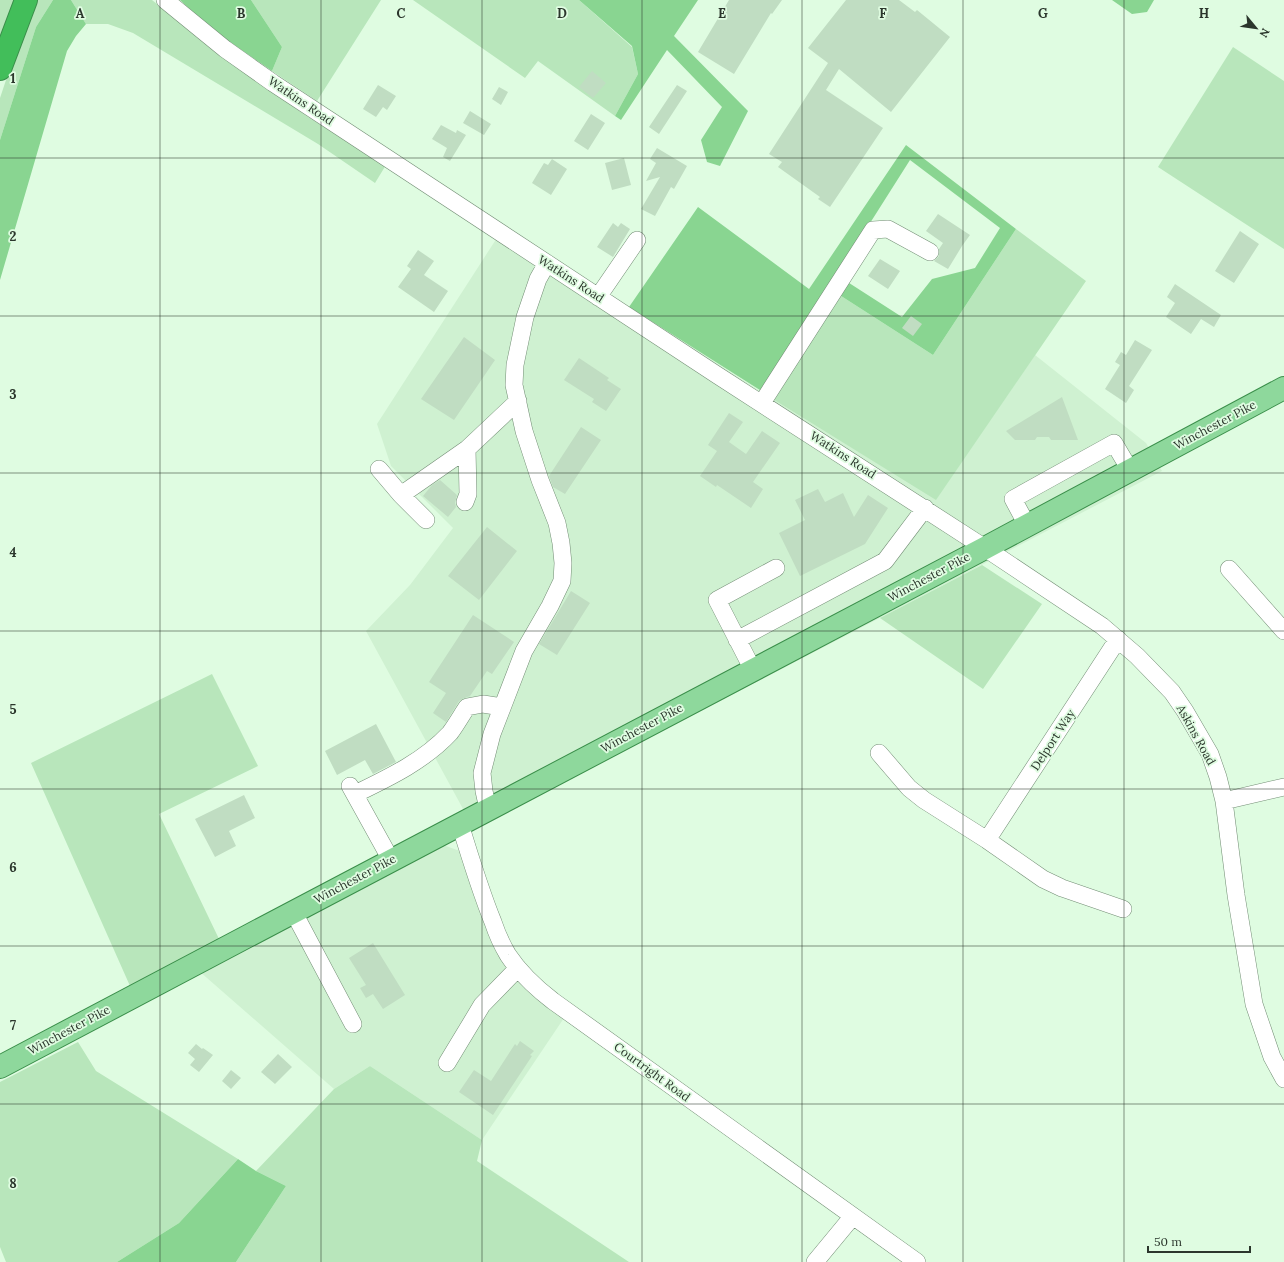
<svg xmlns="http://www.w3.org/2000/svg" width="1284" height="1262" font-family="Lora,serif">
	<style>
		.built { fill: #cff1d1 }
		.green { fill: #b8e6bb }
		.forest { fill: #89d591 }
		.building { fill: #c0ddc2 }
		.lines { fill: none; stroke-linecap: round; stroke-linejoin: round }
		.minor-casing { stroke: #738d75; stroke-width: 18 }
		.major-casing { stroke: #3a8e4a; stroke-width: 24 }
		.highway-casing { stroke: #3a8e4a; stroke-width: 24 }
		.minor { stroke: #fff; stroke-width: 17 }
		.major { stroke: #8ed89c; stroke-width: 22 }
		.highway { stroke: #42be5a; stroke-width: 22 }
		.grid { fill: none; stroke: #2b362c; stroke-width: 1; stroke-opacity: 0.55 }
		.labels { text-anchor: middle; stroke-width: 3.5; stroke-linejoin: round; paint-order: stroke }
		.street-label { font-size: 12px; fill: #2b362c; stroke: #dffce1 }
		.grid-label { font-size: 13px; text-anchor: middle; font-weight: bold; fill: #2b362c; stroke: #dffce1; stroke-width: 3.5; stroke-linejoin: round; paint-order: stroke }
	</style>
	<rect width="100%" height="100%" fill="#dffce1"/>
	<path class="built" d="M504,227L771,398L936,499L1035,355L1146,443L1162,471L474,829L366,631L410,585L453,528L391,466L377,424Z
		M443,845L460,851L494,948L523,987L564,1018L482,1140L370,1066L334,1089L199,971Z"/>
	<path class="green" d="M0,0H19L0,53Z
		M35,0H53L36,27L0,140V98L26,20Z
		M71,0H152L212,49L308,117L386,165L375,183L318,144L133,33L108,24H86Z
		M251,0H381L317,101L272,71L282,47Z
		M413,0H579L632,47L638,74L615,116L538,61L525,78Z
		M1233,47L1284,81V249L1158,167Z
		M1016,229L1086,281L936,500L771,398L838,294L933,355Z
		M982,565L1042,604L983,689L880,618Z
		M212,674L258,766L159,814L220,941L130,986L31,763Z
		M78,1042L96,1071L238,1159L179,1223L117,1262H6L0,1247V1082Z
		M370,1066L482,1140L477,1161L629,1262H236L286,1186L256,1171L334,1089Z"/>
	<path class="forest" d="M53,0H71L86,24L76,36L67,51L0,280V140L36,27Z
		M180,0H251L282,47L272,71L210,28Z
		M579,0H698L674,36L748,111L720,166L707,162L701,140L722,107L667,50L621,120L615,116L638,74L632,46Z
		M1112,0H1154L1147,12L1132,14Z
		M906,145L1016,229L933,355L838,294L846,281L902,317L932,279L975,268L1000,228L910,160L763,392L629,307L698,207L809,289Z
		M238,1159L256,1171L286,1186L236,1262H117L179,1223Z"/>
	<path class="building" d="M729,0H782L772,14L771,13L734,74L698,52Z
		M846,0H899L915,12L917,10L950,37L891,112L839,69L826,90L883,128L830,207L818,199L820,197L778,167L782,162L769,154L828,63L808,48Z
		M592,71L606,83L593,98L579,87Z
		M378,85L396,96L387,110L383,107L376,117L363,109Z
		M677,85L687,91L659,134L649,127Z
		M499,87L508,92L501,105L492,99Z
		M470,111L491,124L484,135L463,123Z
		M591,114L605,123L588,150L574,141Z
		M441,125L456,133L457,130L466,135L450,161L443,157L447,148L432,139Z
		M657,148L687,166L674,189L671,187L655,216L641,209L660,177L646,181L656,163L650,159Z
		M624,158L631,185L612,190L605,163Z
		M552,159L567,169L551,195L532,183L544,163L548,165Z
		M938,214L970,235L962,246L948,269L934,261L939,256V249L943,243L926,231Z
		M613,223L618,227L621,223L630,229L613,257L597,247Z
		M1240,231L1259,244L1234,283L1215,271Z
		M418,250L434,261L424,275L448,291L434,312L398,287L411,269L407,266Z
		M880,259L900,271L888,289L868,276Z
		M1175,284L1221,315L1214,327L1201,319L1191,334L1166,317L1175,303L1167,297Z
		M911,316L922,324L913,336L902,328Z
		M464,337L495,360L454,420L421,399Z
		M1135,340L1152,350L1129,386L1134,390L1126,403L1105,389L1120,365L1115,362L1121,352L1126,355Z
		M579,358L609,378L607,380L621,389L606,411L592,402L594,399L564,380Z
		M1062,397L1078,440H1051L1049,437H1037L1035,440H1015L1006,431Z
		M729,413L743,422L729,442L746,454L762,431L780,443L753,482L763,489L751,508L717,485L716,487L700,476L717,451L708,445Z
		M581,427L601,440L565,494L553,487L549,476Z
		M440,480L457,495L455,503L456,507L448,517L423,496L432,485Z
		M818,489L825,502L843,493L854,517L868,495L888,508L865,544L800,576L779,533L805,520L795,500Z
		M487,527L517,551L479,600L448,576Z
		M571,591L590,603L557,655L539,644Z
		M473,615L514,642L492,674L487,671L470,696L462,699L459,701L446,722L433,713L446,693L429,682Z
		M376,724L396,762L373,774L365,760L337,775L325,751Z
		M244,795L255,818L229,831L236,846L215,857L195,819Z
		M373,943L405,995L383,1009L373,994L366,998L360,988L366,985L349,958Z
		M520,1041L534,1051L530,1055L532,1056L493,1115L459,1092L474,1070L491,1081L515,1044L517,1046Z
		M196,1044L202,1049L203,1048L213,1055L199,1072L190,1065L195,1059L188,1053Z
		M278,1054L292,1067L275,1084L261,1072Z
		M231,1070L241,1078L231,1089L222,1081Z"/>
	<g class="lines">
		<g class="minor-casing">
			<path id="minor" d="M165,0L225,49L273,83L717,375L985,548L1102,626L1137,656L1172,692L1185,711L1210,754L1218,777L1224,801L1236,895L1254,1004L1272,1057L1284,1079
				M598,297L637,240
				M762,403L873,230L888,229L930,252
				M379,469L401,495
				M465,502L468,494L467,449L518,401
				M426,520L401,495L467,449
				M1027,525L1013,499L1114,443L1130,470
				M1229,569L1284,631
				M737,640L885,561L925,508
				M753,670L717,600L776,568
				M879,753L909,788L924,800L987,840L1043,879L1062,888L1123,909
				M350,786L391,860
				M355,794C388,778 424,761 450,733C456,725 461,716 467,707L483,704L502,707
				M1224,801L1284,787
				M488,809L484,791L482,773L492,734L524,651L550,606L562,581L563,563L561,543L557,523L540,480L524,431L514,385L515,365L525,317L538,279L547,263
				M460,824C470,857 480,890 493,922C497,934 502,945 508,955C520,973 536,988 553,1001L917,1262
				M987,840L1118,639
				M293,911L353,1024
				M447,1063L482,1005L518,968
				M815,1262L853,1216"/>
		</g>
		<g class="major-casing">
			<path id="major" d="M0,1067L248,936L985,548L1284,388"/>
		</g>
		<g class="highway-casing">
			<path id="highway" d="M0,69L26,0"/>
		</g>
		<use href="#minor" class="minor"/>
		<use href="#major" class="major"/>
		<use href="#highway" class="highway"/>
	</g>
	<path class="grid" d="M160,0V1262M321,0V1262M482,0V1262M642,0V1262M802,0V1262M963,0V1262M1124,0V1262M0,158H1284M0,316H1284M0,473H1284M0,631H1284M0,789H1284M0,946H1284M0,1104H1284"/>
	<g class="labels">
		<g class="street-label">
			<text transform="translate(301 101) rotate(34)" y="4">Watkins Road</text>
			<text transform="translate(571 279) rotate(33)" y="4">Watkins Road</text>
			<text transform="translate(1215 425) rotate(-28)" y="4">Winchester Pike</text>
			<text transform="translate(843 455) rotate(33)" y="4">Watkins Road</text>
			<text transform="translate(929 577) rotate(-28)" y="4">Winchester Pike</text>
			<text transform="translate(642 728) rotate(-28)" y="4">Winchester Pike</text>
			<text transform="translate(1196 735) rotate(61)" y="4">Askins Road</text>
			<text transform="translate(1053 740) rotate(-57)" y="4">Delport Way</text>
			<text transform="translate(355 879) rotate(-28)" y="4">Winchester Pike</text>
			<text transform="translate(69 1030) rotate(-28)" y="4">Winchester Pike</text>
			<text transform="translate(652 1072) rotate(36)" y="4">Courtright Road</text>
		</g>
	</g>
	<g class="grid-label">
		<text x="80" y="18">A</text>
		<text x="241" y="18">B</text>
		<text x="401" y="18">C</text>
		<text x="562" y="18">D</text>
		<text x="722" y="18">E</text>
		<text x="883" y="18">F</text>
		<text x="1043" y="18">G</text>
		<text x="1204" y="18">H</text>
		<text x="13" y="83">1</text>
		<text x="13" y="241">2</text>
		<text x="13" y="399">3</text>
		<text x="13" y="557">4</text>
		<text x="13" y="714">5</text>
		<text x="13" y="872">6</text>
		<text x="13" y="1030">7</text>
		<text x="13" y="1188">8</text>
	</g>
	<g transform="translate(1256 28) rotate(119)" stroke="#dffce1" stroke-width="3" paint-order="stroke">
	<path d="M0-3L7 15L0 10L-7 15Z" fill="#2b362c"/>
	<text y="-6" font-size="11" font-weight="bold" text-anchor="middle" fill="#2b362c">N</text>
	</g>
	<path d="M1148 1246v6h102v-6" fill="none" stroke="#2b362c" stroke-width="2"/>
	<text x="1154" y="1246" font-size="12" fill="#2b362c" stroke="#dffce1" stroke-width="3" paint-order="stroke">50 m</text>
</svg>
